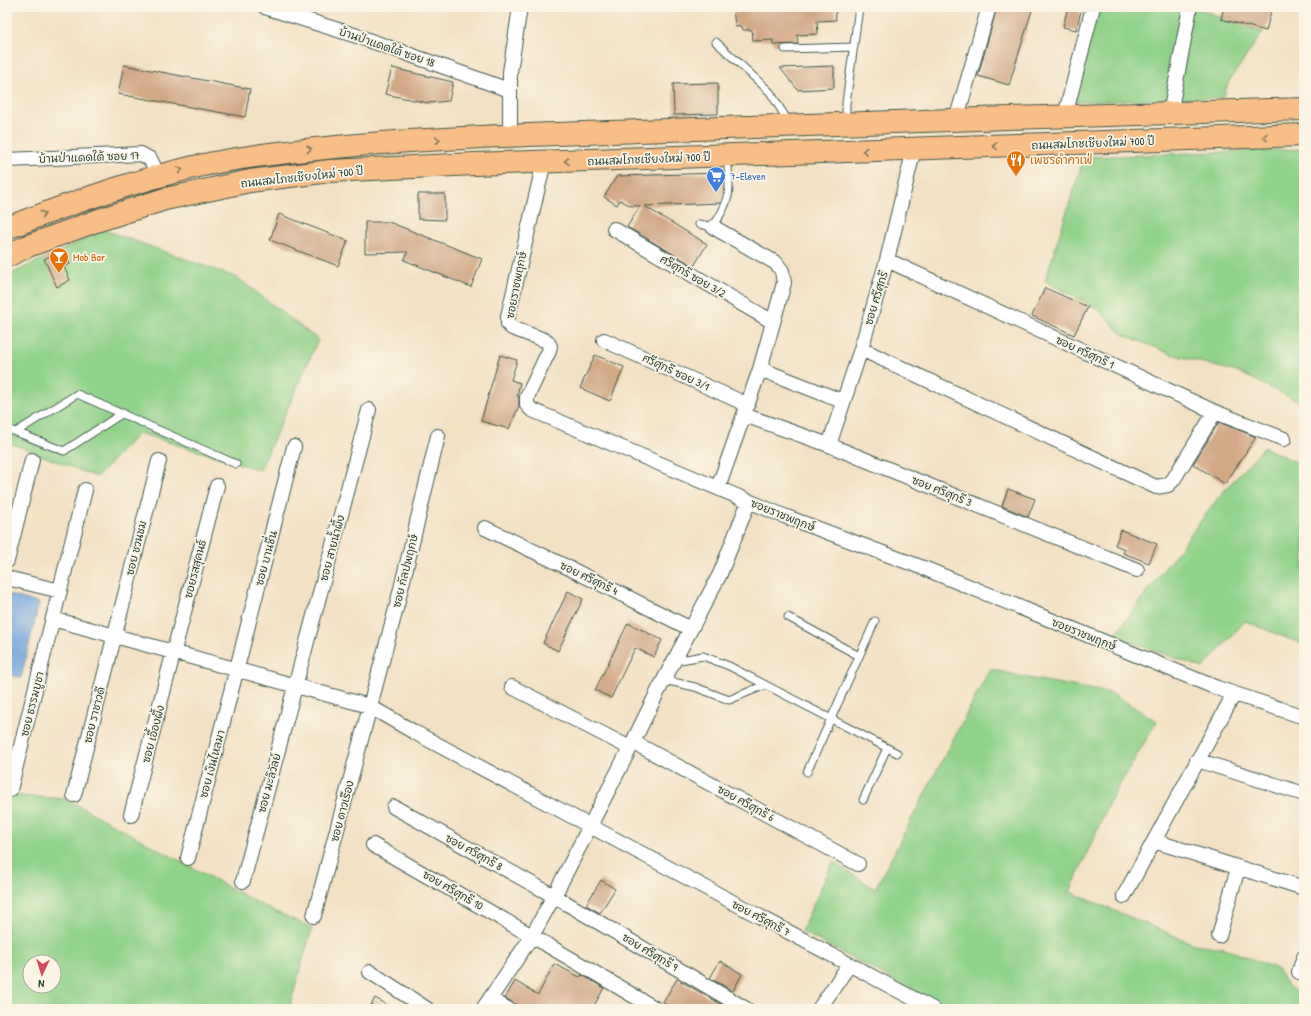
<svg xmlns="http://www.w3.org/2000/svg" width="1311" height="1016" font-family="'Patrick Hand','Playpen Sans Thai',sans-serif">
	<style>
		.green { fill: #91d28a; stroke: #58885f; fill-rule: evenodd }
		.water { fill: #6da2da; stroke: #467087 }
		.building { fill: #d2a987 }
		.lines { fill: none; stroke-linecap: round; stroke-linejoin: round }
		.service-casing { stroke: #3f564a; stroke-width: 9 }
		.minor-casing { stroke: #3f564a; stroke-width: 16 }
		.primary-casing { stroke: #3f564a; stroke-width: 24 }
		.service { stroke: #fff; stroke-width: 7 }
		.minor { stroke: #fff; stroke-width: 14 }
		.primary { stroke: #f7be88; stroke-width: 22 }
		.oneway { stroke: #80775a }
		.labels { text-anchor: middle; stroke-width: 3.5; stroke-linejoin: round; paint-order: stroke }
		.street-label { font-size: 11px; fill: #1f3d34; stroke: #fcf5e5 }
		.food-label { font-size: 11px; fill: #c56008; stroke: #fcf5e5; text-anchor: start }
		.shop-label { font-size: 11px; fill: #366cbe; stroke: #fcf5e5; text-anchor: start }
	</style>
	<rect width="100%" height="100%" fill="#fcf5e5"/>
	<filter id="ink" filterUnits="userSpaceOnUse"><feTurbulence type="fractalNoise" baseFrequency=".025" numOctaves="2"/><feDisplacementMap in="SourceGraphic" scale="8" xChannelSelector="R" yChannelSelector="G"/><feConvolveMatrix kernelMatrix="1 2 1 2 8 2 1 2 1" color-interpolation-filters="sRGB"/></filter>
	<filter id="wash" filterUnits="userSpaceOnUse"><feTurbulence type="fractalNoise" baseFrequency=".012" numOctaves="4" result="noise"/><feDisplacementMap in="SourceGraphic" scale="16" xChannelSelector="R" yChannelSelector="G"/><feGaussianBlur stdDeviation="0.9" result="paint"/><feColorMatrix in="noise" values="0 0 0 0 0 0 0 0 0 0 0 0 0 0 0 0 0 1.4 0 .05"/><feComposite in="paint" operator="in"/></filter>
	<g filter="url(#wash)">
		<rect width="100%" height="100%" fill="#f3e1c4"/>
		<path class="green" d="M1097,7H1193L1263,32L1229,81L1223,98L1073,102Z
			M1304,149V404L1240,373L1171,354L1122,334L1098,309L1045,281L1084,157Z
			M104,230L238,278L318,340L260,470L139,433L97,477L7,442V276Z
			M1264,447L1304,466V645L1245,621L1203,668L1114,636L1218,498Z
			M990,669L1028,678L1111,693L1157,721L1109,803L1070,892L1194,944L1224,948L1277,969L1287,985L1304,999V1009H940L941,1006L801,931L833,862L875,889Z
			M7,795L66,799L265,907L312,928L289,1009H7ZM30,962H54V986H30Z"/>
		<path class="water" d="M7,594L39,603L21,678L7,674Z"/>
		<g id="blocks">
			<path class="building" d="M733,7H835L836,20L817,21L818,34L797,35L798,44L773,45V40L753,41L752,30H743L742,26L735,27Z
				M997,7H1033L1009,85L978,76Z
				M1068,7H1082L1076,30L1063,27Z
				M1224,7H1272L1266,31L1221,19Z
				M124,65L250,89L245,117L118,94Z
				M834,66V88L798,90L780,68Z
				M392,68L453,82L449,101L428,103L385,94Z
				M718,83V114L674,115L673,84Z
				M723,173L724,192L721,203L644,206L707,244L694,266L627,227L640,206H631L620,200L617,205L604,197L617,176Z
				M418,194H445V220L418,219Z
				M279,214L348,241L338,266L270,240Z
				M365,222H389L482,259L471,287L404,260L408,252L365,253Z
				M63,250L70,264L64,267L70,280L57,287L44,259Z
				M1045,288L1088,307L1074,335L1032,316Z
				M500,355L517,360L511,380L520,383L517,396L519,397V406L509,429L481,421Z
				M595,355L624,367L610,401L580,388Z
				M1219,422L1256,437L1225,484L1193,464Z
				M1008,489L1035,499L1028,517L1002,506Z
				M1121,530L1157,544L1149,563L1123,553L1125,549L1115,545Z
				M568,591L583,599L558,651L543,643Z
				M628,623L662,640L654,657L635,648L611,698L595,690Z
				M601,880L615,889L600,913L586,905Z
				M720,961L742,974L733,991L710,978Z
				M554,964L580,977L582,975L604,988L592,1009H516L515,1004L505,998L515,981L538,995Z
				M677,979L724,1006L722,1009H674L663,1002Z
				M375,998L395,1009H369Z"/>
		</g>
	</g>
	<g filter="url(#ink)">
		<use href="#blocks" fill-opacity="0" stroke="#3f564a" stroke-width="1"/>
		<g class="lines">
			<g class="service-casing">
				<path id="service" d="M716,42L770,92L788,121
					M785,49L854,47
					M846,122V103L859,7
					M699,224L713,227C733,196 730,191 727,156
					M7,429L16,432L77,394L236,464
					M16,432L64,451L123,413
					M788,617L859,656
					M675,661L703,656L729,666L897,753
					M664,680L695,687L729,700L765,685
					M807,772L875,621
					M863,800L887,748"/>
			</g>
			<g class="minor-casing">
				<path id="minor" d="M265,7L357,36L509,90
					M1170,114L1190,7
					M1065,116L1093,7
					M956,120L989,7
					M510,136V72L520,7
					M7,160L141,154L150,159L159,176
					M544,162L508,316V324L512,328L547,341L550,346L549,351L527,397V405L532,410L784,516L926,569L1217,688L1304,717
					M713,227L776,263L782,271L784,283L760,369L718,488
					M614,229L773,322
					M887,260L1215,412L1284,439
					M604,340L748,405
					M861,349L1156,487L1168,485L1173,480L1215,412
					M760,369L842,401
					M744,415L829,445L1137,570
					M829,445L861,349L887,260L914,149
					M485,528L569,568L691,629
					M7,561L32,460
					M7,578L60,591
					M53,619L369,706L414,732L933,1009
					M512,687L630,748
					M633,742L858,864
					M1197,760L1304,794
					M10,790L85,490
					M74,795L159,461
					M394,807L554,896L746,1009
					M131,815L217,486
					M1154,841L1304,888
					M373,845L532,936L656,1009
					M188,858L294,447
					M243,881L369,410
					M1124,896L1234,694
					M314,916L397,605L438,436
					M1219,936L1238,868
					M370,972L427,1009
					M1299,972L1304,957
					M490,999L508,1009
					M483,1009L532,936L554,896L630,748L657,693L720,574L749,501
					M819,1009L849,965"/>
			</g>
			<g class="primary-casing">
				<path id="primary" d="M7,228C68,204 130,182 194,167C248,155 303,150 357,145C460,136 563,134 666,130C879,121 1091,116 1304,109
					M7,256L28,246L96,221L165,199L250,181L330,171L475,164L1304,135"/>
			</g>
			<use href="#service" class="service"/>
			<use href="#minor" class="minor"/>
			<use href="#primary" class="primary"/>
		</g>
		<defs><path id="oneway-chevron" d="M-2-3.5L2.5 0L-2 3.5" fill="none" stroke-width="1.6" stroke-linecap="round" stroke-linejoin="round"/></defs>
		<g class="oneway">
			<use href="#oneway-chevron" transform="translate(1265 137) rotate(178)"/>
			<use href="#oneway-chevron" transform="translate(438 140) rotate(-3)"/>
			<use href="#oneway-chevron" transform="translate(995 146) rotate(178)"/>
			<use href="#oneway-chevron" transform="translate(309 149) rotate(-5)"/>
			<use href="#oneway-chevron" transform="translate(865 151) rotate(178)"/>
			<use href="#oneway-chevron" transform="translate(567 161) rotate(178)"/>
			<use href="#oneway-chevron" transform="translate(180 170) rotate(-14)"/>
			<use href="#oneway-chevron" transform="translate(43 214) rotate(-22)"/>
		</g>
	</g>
	<defs>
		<g id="restaurant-pin" transform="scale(1)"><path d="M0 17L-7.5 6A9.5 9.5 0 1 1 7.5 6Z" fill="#e8710a" stroke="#fcf5e5"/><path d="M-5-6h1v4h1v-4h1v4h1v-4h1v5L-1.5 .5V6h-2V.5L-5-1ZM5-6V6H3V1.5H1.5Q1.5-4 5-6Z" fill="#fff"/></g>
		<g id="supermarket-pin" transform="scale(1)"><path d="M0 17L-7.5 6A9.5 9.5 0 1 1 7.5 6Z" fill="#3f7fe0" stroke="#fcf5e5"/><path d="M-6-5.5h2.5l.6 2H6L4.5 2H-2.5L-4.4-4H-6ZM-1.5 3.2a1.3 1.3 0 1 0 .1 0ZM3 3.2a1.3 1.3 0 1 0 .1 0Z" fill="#fff"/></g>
		<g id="bar-pin" transform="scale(1)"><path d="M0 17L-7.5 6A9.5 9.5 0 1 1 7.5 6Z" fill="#e8710a" stroke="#fcf5e5"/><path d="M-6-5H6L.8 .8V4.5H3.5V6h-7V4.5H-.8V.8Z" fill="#fff"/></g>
	</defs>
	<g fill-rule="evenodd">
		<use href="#restaurant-pin" x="1016" y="160"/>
		<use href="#supermarket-pin" x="716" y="176"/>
		<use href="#bar-pin" x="59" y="257"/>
	</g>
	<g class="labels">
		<g class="street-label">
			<text transform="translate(387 47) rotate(19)" y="4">บ้านป่าแดดใต้ ซอย 18</text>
			<text transform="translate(1093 143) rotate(-2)" y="4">ถนนสมโภชเชียงใหม่ 700 ปี</text>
			<text transform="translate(89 157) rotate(-2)" y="4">บ้านป่าแดดใต้ ซอย 17</text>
			<text transform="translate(649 159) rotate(-2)" y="4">ถนนสมโภชเชียงใหม่ 700 ปี</text>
			<text transform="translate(302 177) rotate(-6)" y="4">ถนนสมโภชเชียงใหม่ 700 ปี</text>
			<text transform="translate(693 276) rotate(30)" y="4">ศรีศุกรี ซอย 3/2</text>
			<text transform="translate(516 285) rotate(-79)" y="4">ซอยราชพฤกษ์</text>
			<text transform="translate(876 298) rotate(-73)" y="4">ซอย ศรีศุกรี</text>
			<text transform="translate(1085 352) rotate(25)" y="4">ซอย ศรีศุกรี 1</text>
			<text transform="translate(676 372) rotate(25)" y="4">ศรีศุกรี ซอย 3/1</text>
			<text transform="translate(942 491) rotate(22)" y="4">ซอย ศรีศุกรี 3</text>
			<text transform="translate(783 515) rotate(22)" y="4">ซอยราชพฤกษ์</text>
			<text transform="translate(136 548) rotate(-76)" y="4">ซอย ชวนชม</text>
			<text transform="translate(332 548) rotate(-75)" y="4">ซอย สายน้ำผึ้ง</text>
			<text transform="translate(266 558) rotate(-75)" y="4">ซอย บานชื่น</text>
			<text transform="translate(195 569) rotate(-76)" y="4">ซอยรสสุคนธ์</text>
			<text transform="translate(405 571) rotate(-76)" y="4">ซอย กัลปพฤกษ์</text>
			<text transform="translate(589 578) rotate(26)" y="4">ซอย ศรีศุกรี 4</text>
			<text transform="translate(1084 634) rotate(22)" y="4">ซอยราชพฤกษ์</text>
			<text transform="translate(32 704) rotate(-76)" y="4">ซอย ธรรมบูชา</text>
			<text transform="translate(94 715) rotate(-76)" y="4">ซอย ราชาวดี</text>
			<text transform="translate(153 734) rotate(-75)" y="4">ซอย เอื้องผึ้ง</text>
			<text transform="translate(212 764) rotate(-75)" y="4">ซอย เงินไหลมา</text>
			<text transform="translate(269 783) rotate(-75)" y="4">ซอย มะลิวัลย์</text>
			<text transform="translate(746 803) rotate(29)" y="4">ซอย ศรีศุกรี 6</text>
			<text transform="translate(342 811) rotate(-75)" y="4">ซอย ดาวเรือง</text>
			<text transform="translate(474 852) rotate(29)" y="4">ซอย ศรีศุกรี 8</text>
			<text transform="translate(453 890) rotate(30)" y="4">ซอย ศรีศุกรี 10</text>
			<text transform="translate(761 918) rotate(28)" y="4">ซอย ศรีศุกรี 7</text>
			<text transform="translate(650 952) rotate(31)" y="4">ซอย ศรีศุกรี 9</text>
		</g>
		<g class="food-label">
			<text x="1030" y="164">เพชรดำคาเฟ่</text>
			<text x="73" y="261">Mob Bar</text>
		</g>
		<g class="shop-label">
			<text x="730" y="180">7-Eleven</text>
		</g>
	</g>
	<rect width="1311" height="1016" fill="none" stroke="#fcf5e5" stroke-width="24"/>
	<g transform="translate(42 974) rotate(184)"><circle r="19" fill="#fcf5e5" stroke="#a4ab9e"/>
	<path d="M0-3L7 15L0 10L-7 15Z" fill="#d1495b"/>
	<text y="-6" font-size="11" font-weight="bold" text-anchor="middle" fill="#1f3d34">N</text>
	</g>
</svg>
